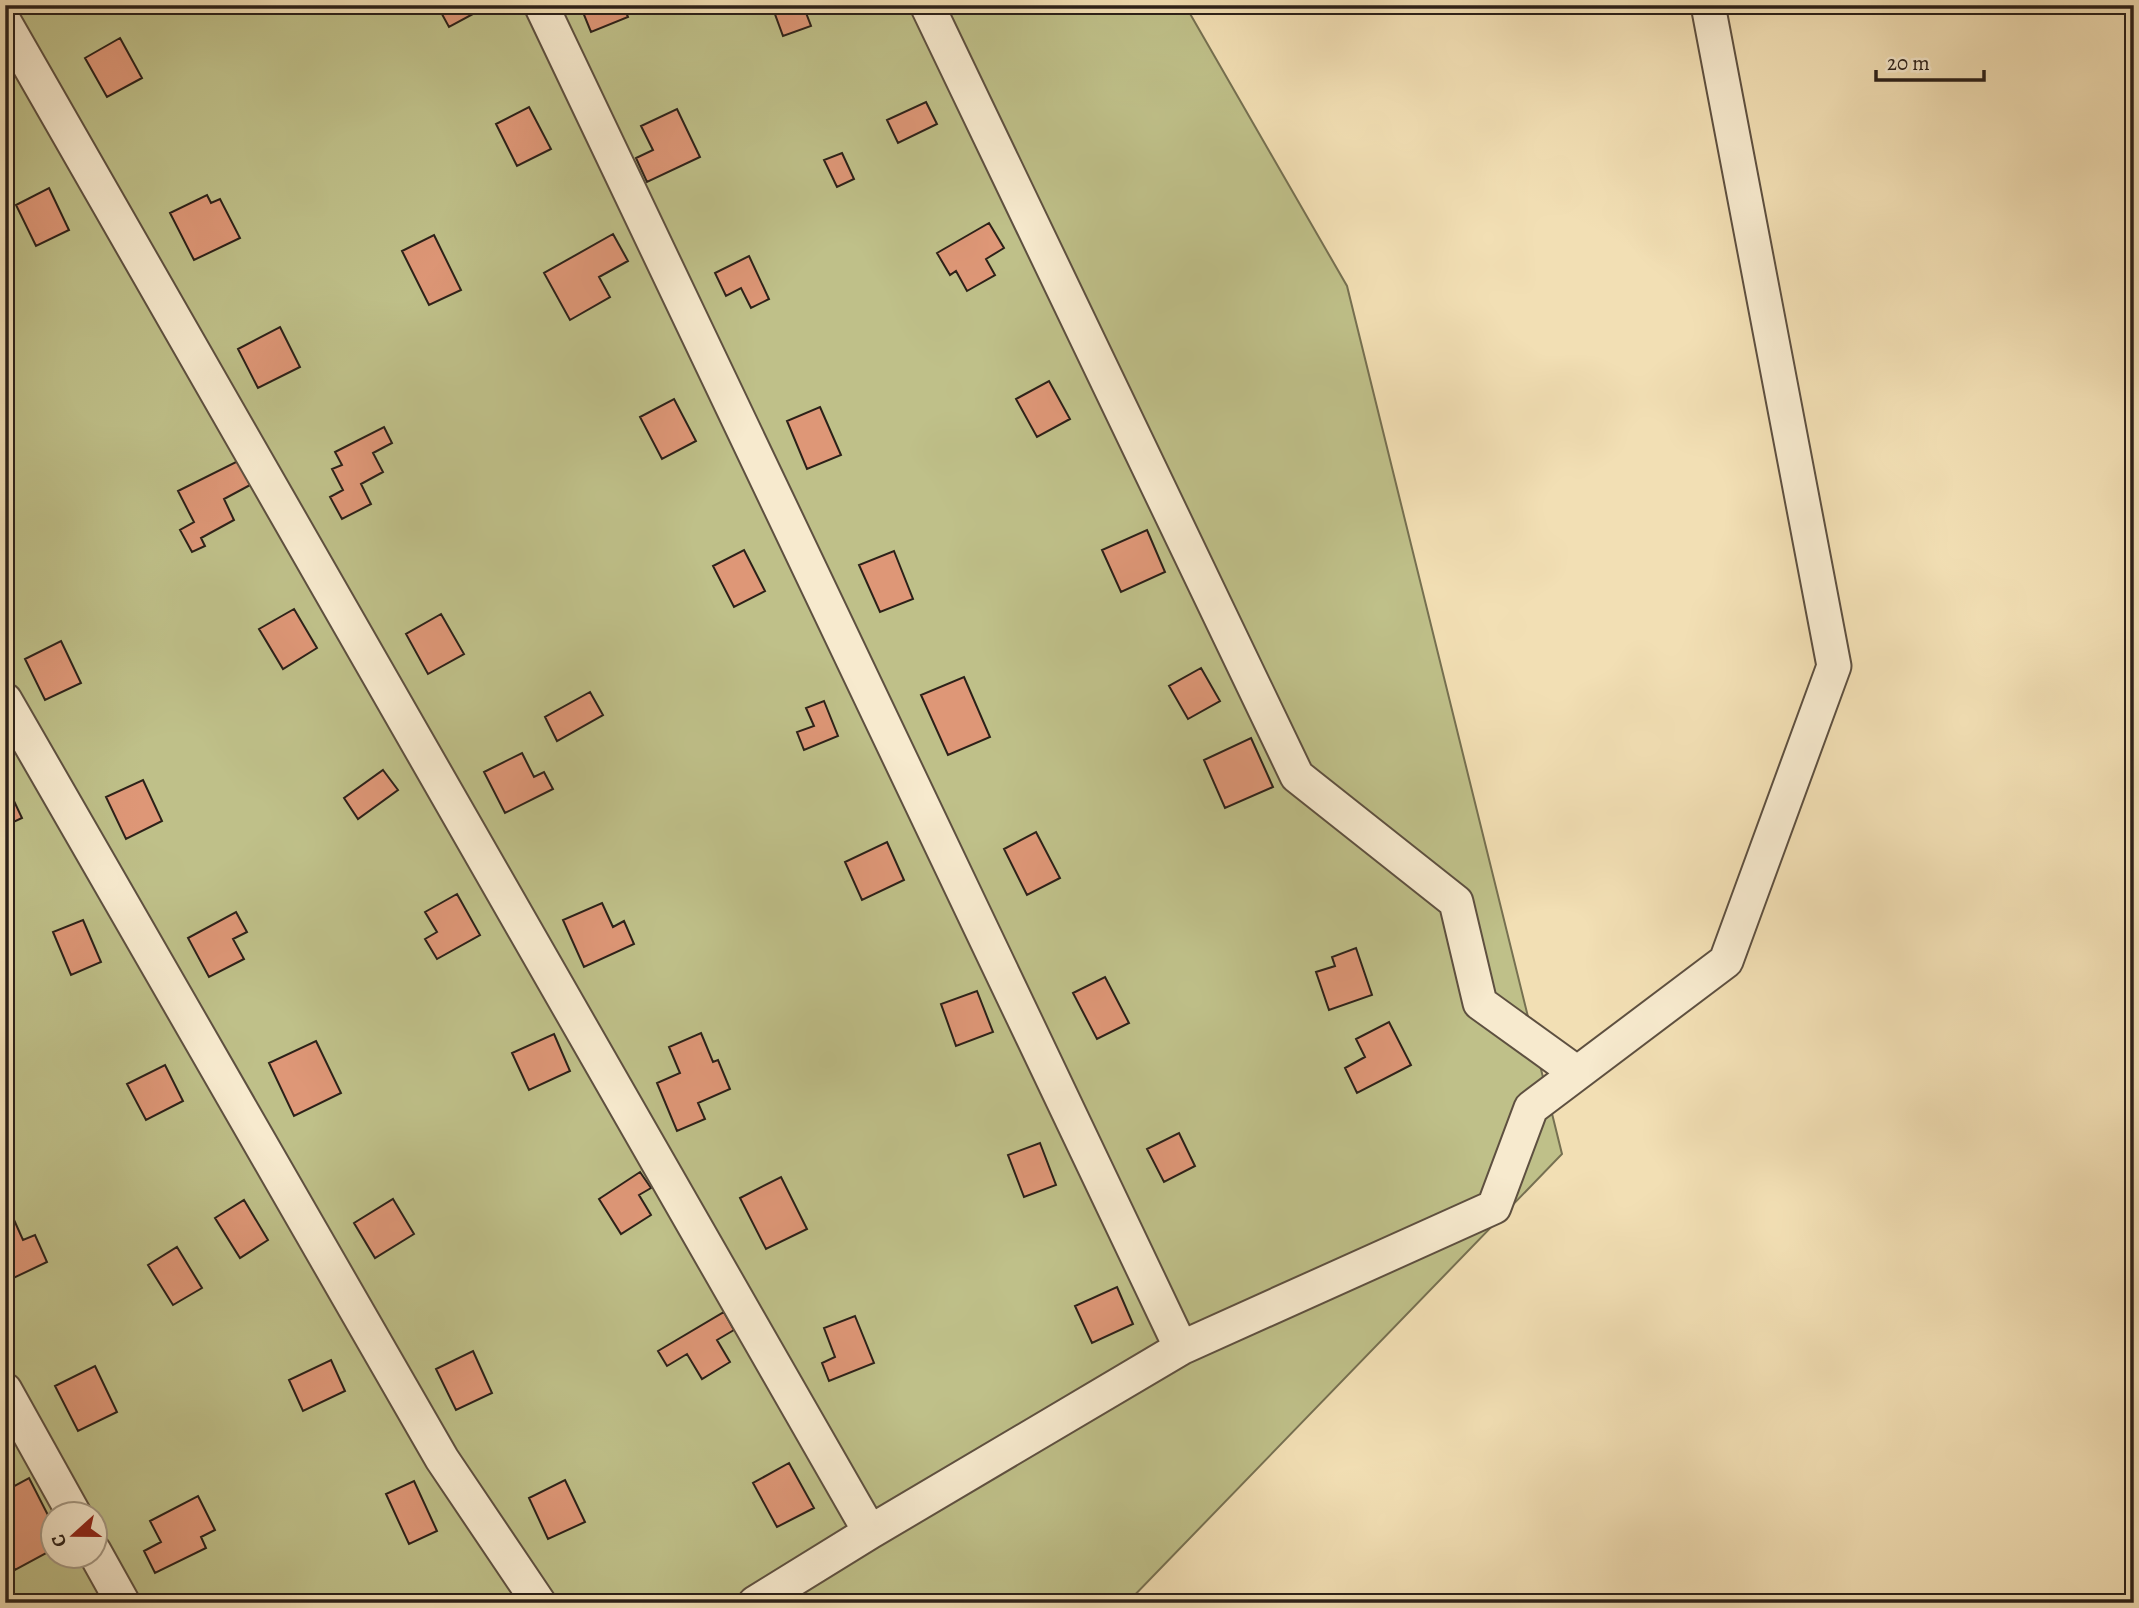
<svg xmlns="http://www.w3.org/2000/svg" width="2139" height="1608" font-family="Alegreya,serif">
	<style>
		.green { fill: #bfc089; stroke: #767051; stroke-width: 2; fill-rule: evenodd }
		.building { fill: #de9777; stroke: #2c2119; stroke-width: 2 }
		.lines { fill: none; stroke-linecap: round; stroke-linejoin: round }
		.minor-casing { stroke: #5e5040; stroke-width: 37 }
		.minor { stroke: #f7eace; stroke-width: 33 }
	</style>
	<rect width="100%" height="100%" fill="#f2dfb4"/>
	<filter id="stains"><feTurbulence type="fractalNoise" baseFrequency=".00286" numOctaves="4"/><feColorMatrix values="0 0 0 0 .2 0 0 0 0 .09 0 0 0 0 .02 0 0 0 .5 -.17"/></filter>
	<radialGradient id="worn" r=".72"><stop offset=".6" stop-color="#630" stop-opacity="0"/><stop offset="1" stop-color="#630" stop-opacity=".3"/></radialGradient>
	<path class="green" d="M5,5H1185L1347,286L1562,1154L1127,1603H5ZM52,1514H94V1556H52Z"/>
	<path class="building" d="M437,5H485L486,7L449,27Z
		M580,5H623L628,17L591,32Z
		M775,5H803L811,26L783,36L772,6Z
		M120,38L142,78L107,97L85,58Z
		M926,102L937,124L898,143L887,120Z
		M529,107L551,149L517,166L496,124Z
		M677,109L700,157L647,182L636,158L653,150L641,126Z
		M842,153L854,179L837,187L824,160Z
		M49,188L69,230L36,246L16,205Z
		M207,195L211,203L220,199L240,238L194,260L170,213Z
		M989,223L1004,248L986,259L995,275L967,291L956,271L950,275L937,253Z
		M613,234L628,261L599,277L610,297L570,320L544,273Z
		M434,235L461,290L429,305L402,251Z
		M749,256L769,299L751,308L741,288L726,296L715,273Z
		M280,327L300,367L258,388L238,349Z
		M1049,381L1070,419L1037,437L1016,399Z
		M674,399L696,441L662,459L640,417Z
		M820,407L841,455L807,469L787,421Z
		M384,427L392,443L373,453L383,472L361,484L371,504L342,519L330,497L343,490L332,469L342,465L335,452Z
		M240,460L252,484L224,499L234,520L201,538L205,546L192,552L180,530L194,522L178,491Z
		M1147,530L1165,572L1121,592L1102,550Z
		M744,550L765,591L734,607L713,566Z
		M894,551L913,599L880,612L859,565Z
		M294,609L317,648L283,669L259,629Z
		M441,614L464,654L428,674L406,634Z
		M61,641L81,683L45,700L25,659Z
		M1201,668L1220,701L1188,719L1169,686Z
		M964,677L990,737L948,755L921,695Z
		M590,692L603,715L557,741L545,717Z
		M824,701L838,736L804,750L797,732L814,726L806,708Z
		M1251,738L1273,787L1225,808L1204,760Z
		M522,753L534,777L544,772L553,789L505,813L484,772Z
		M383,770L398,790L358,819L344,798Z
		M143,780L162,821L126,839L106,797Z
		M5,782L22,818L5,826Z
		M1036,832L1060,878L1027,895L1004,849Z
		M887,842L904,880L862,900L845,862Z
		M457,894L480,935L437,959L425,939L437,932L425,912Z
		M602,903L613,927L624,921L634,944L584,967L563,920Z
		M236,912L247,932L233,939L244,959L209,977L188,938Z
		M83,920L101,962L71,975L53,932Z
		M1356,948L1372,995L1329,1010L1316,972L1335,966L1332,957Z
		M1105,977L1129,1023L1097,1039L1073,993Z
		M977,991L993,1032L956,1046L941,1004Z
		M1389,1022L1411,1065L1357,1093L1345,1068L1365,1057L1356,1039Z
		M701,1033L713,1062L718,1060L730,1089L698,1103L705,1119L677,1131L657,1083L680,1073L669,1047Z
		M554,1034L570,1071L529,1090L512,1053Z
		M316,1041L341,1093L294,1116L269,1063Z
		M165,1065L183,1101L146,1120L127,1084Z
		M1179,1133L1195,1166L1164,1182L1147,1149Z
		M1040,1143L1056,1185L1024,1197L1008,1155Z
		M640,1172L651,1188L639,1195L651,1215L621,1234L599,1199Z
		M781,1177L807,1229L766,1249L740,1198Z
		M393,1199L414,1234L375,1258L354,1223Z
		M244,1200L268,1240L240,1258L215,1218Z
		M10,1211L23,1240L35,1235L47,1262L5,1282V1213Z
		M177,1247L202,1288L173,1305L148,1265Z
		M1117,1287L1133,1324L1092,1343L1075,1306Z
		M724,1312L734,1330L717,1340L730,1362L702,1379L687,1354L667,1366L658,1351Z
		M855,1316L874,1363L829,1381L822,1363L835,1357L824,1328Z
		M473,1351L492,1393L456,1410L436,1369Z
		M331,1360L345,1391L303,1411L289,1380Z
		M95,1366L117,1412L78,1431L55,1386Z
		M789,1463L814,1508L777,1527L753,1483Z
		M29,1478L52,1523V1550L15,1570L5,1551V1491Z
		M565,1480L585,1522L548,1539L529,1498Z
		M414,1481L437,1531L409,1544L386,1494Z
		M198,1496L215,1530L201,1537L206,1548L155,1573L144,1551L161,1542L150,1521Z"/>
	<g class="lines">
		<g class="minor-casing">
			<path id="minor" d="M541,5L1181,1348
				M927,5L1297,776L1456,902L1480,1003L1577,1073
				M5,23L870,1532
				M5,700L442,1459L539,1603
				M5,1390L74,1514
				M94,1551L123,1603
				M755,1603L870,1532L1181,1348L1494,1207L1531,1108L1726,961L1834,666L1708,5"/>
		</g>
		<use href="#minor" class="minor"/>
	</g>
	<rect width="2139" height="1608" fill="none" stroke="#f2dfb4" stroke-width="28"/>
	<rect x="7" y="7" width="2125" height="1594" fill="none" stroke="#2c2119" stroke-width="3.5"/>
	<rect x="14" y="14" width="2111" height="1580" fill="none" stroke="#2c2119" stroke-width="2"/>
	<g transform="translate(74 1535) rotate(249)"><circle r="33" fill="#f7eace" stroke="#a69a86" stroke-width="2"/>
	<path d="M0-5L12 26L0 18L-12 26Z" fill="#8f2418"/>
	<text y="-10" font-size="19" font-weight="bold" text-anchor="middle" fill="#2c2119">С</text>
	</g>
	<path d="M1876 70v10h108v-10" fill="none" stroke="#2c2119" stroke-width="3.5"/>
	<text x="1887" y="70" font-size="21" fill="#2c2119" stroke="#f7eace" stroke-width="5" paint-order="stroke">20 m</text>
	<rect width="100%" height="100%" filter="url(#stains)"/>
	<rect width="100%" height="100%" fill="url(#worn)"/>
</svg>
